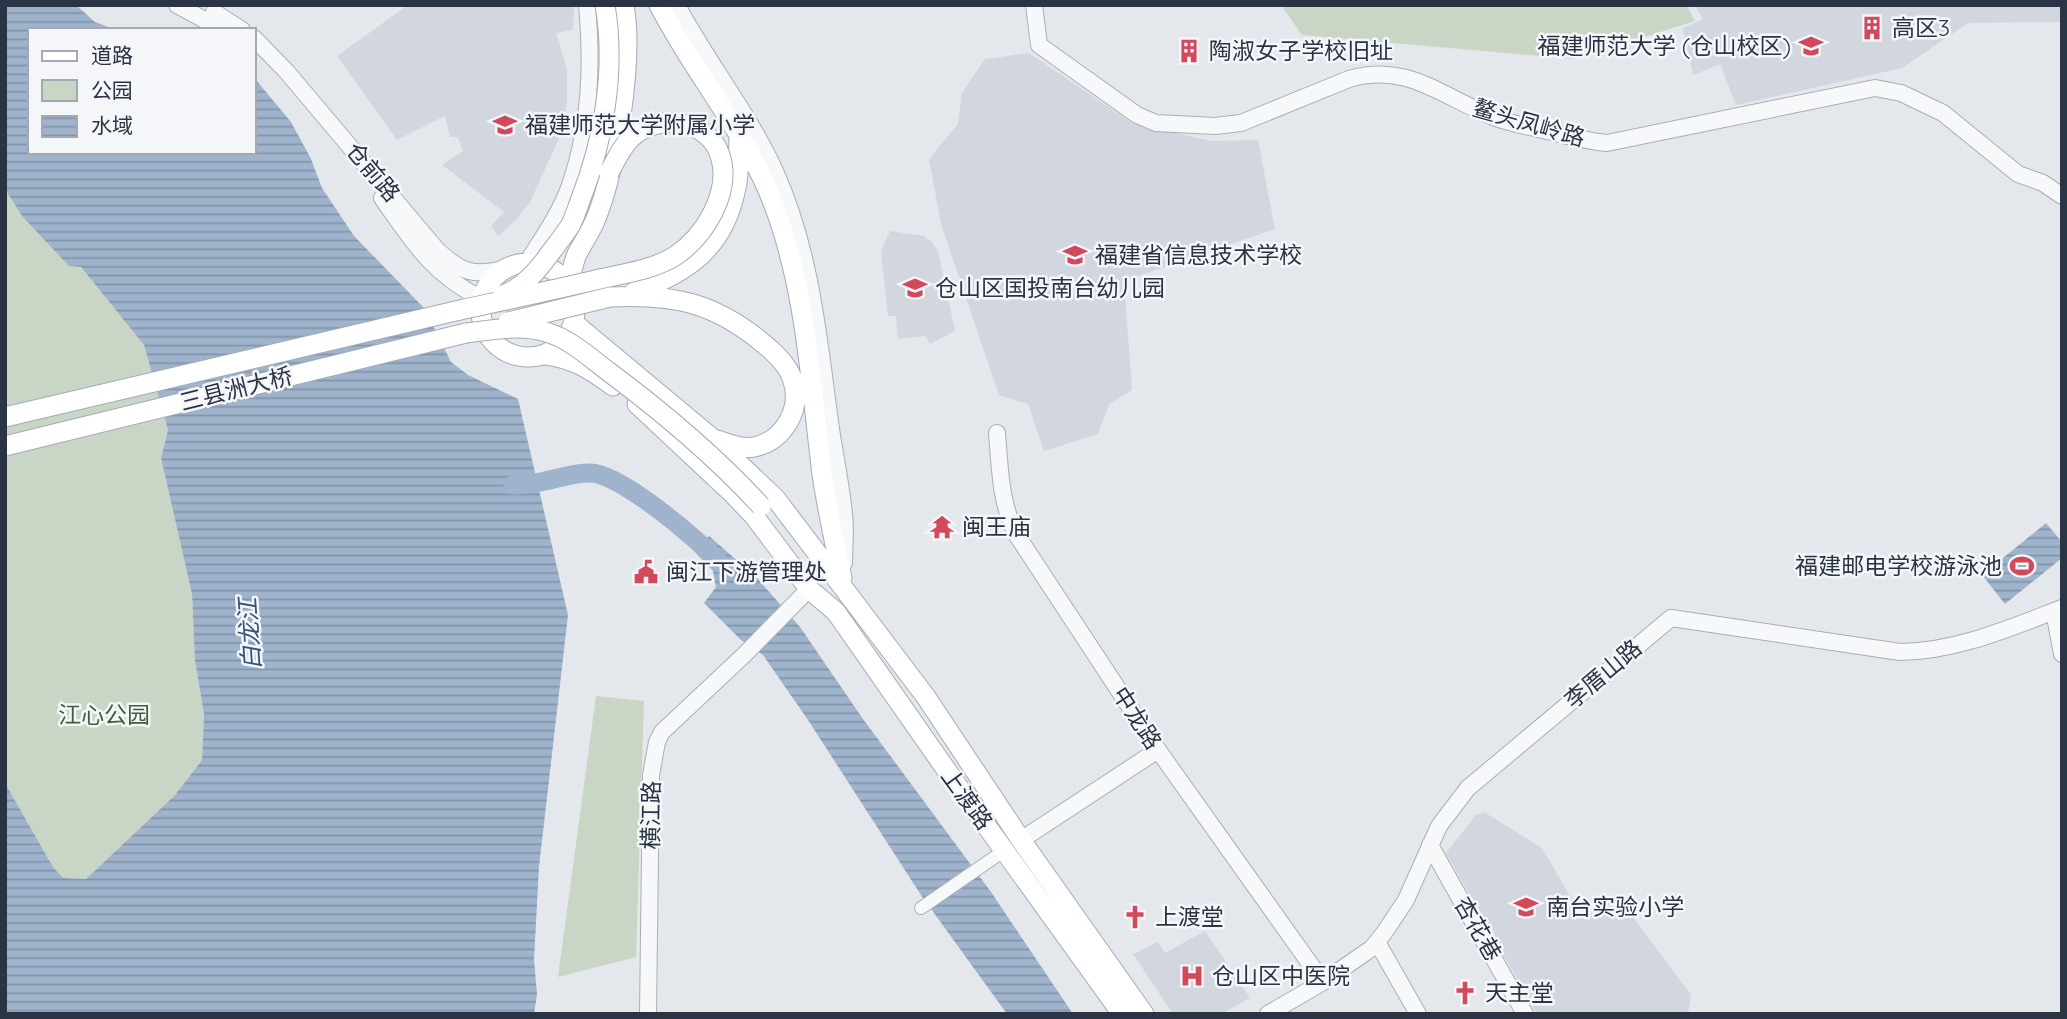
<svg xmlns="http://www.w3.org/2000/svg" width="2067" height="1019" font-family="Quicksand,'Noto Sans SC',sans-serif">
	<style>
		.built { fill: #d2d6de }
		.park { fill: #c9d6c5 }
		.water { fill: url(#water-rules) }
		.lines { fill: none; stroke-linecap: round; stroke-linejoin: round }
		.river { stroke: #9fb4cc; stroke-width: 19 }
		.minor-casing { stroke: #a9aeb7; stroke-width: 14 }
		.tertiary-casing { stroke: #a9aeb7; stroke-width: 18 }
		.primary-casing { stroke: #a3abb8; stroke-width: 21 }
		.minor { stroke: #f7f8fa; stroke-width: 12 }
		.tertiary { stroke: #f7f8fa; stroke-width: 16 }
		.primary { stroke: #fff; stroke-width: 19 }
		.primary-bridge-casing { stroke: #a3abb8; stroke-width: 21; stroke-linecap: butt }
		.primary-bridge { stroke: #fff; stroke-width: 19 }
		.labels { text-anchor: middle; stroke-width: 5; stroke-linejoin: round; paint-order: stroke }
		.poi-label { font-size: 23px; fill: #2b3445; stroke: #f4f6f9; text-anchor: start }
		.street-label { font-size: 23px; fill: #2b3445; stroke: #f4f6f9 }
		.park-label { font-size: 23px; fill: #3f6138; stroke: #f4f6f9 }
		.water-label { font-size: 24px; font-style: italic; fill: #34527a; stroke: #f4f6f9 }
	</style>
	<defs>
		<pattern id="water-rules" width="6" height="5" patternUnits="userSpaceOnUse" patternTransform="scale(1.75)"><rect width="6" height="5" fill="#9fb4cc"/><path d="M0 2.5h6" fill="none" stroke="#8293a7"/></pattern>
	</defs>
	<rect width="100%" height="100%" fill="#e4e7ec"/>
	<path class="built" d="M408,5L574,7L573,30L556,33L567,69V101L561,134L530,202L515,221L498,236L491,226L504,212L442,165L463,151L458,137H450L445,116L397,140L337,56Z
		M1695,5H2062V22L1968,23L1902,68L1736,105L1720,64L1693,75L1683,28L1703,19Z
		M1029,53L1132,123L1211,141L1258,140L1275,229L1124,281L1132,390L1109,404L1098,434L1044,451L1028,404L999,395L941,224L929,159L958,124L962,93L985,59Z
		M890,231L924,236L932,242L938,251L955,331L930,344L926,336L898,339L896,316H888L881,251Z
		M1484,812L1542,848L1582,917L1618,897L1691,995L1688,1014H1537L1446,853L1476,815Z
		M1205,931L1250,998L1221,1014H1173L1133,954L1158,942L1165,953Z"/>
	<path class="park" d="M1281,5H1687L1695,21L1575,59L1302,35Z
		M5,189L22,216L81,267L144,345L168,430L161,458L192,594L195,661L204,714L202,760L175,795L86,879L63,878L53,867L5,783Z
		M596,696L644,701L636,957L558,977Z"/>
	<path class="water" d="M5,5H76L95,22L116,30H30V152H254V80H256L291,122L311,159L322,188L354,236L424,308L451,362L468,375L518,399L568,615L539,867L534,960L537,994L534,1014H5V783L53,867L63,878L86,879L175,795L202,760L204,714L195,661L192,594L161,458L168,430L144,345L81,267L69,266L22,216L5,189Z
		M2046,523L2062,542V558L2005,604L1982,575Z
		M709,536L756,577L800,627L863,719L991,892L1073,1014H1007L921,895L808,720L763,655L741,640L704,603L716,587L713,571L694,551Z"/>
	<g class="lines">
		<path class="river" d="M513,485C522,484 531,484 540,482C556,479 572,473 589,473C618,471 697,539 718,561"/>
		<g class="minor-casing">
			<path id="minor" d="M921,908L1005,850"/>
		</g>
		<g class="tertiary-casing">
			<path id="tertiary" d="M177,5L223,30
				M677,5C707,62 748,112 775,171C810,248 818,332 829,414C833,448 841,481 844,515C846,530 844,547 844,563
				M1034,5L1039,45L1137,115L1156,123L1215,126L1241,123L1349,79C1406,62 1441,96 1491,116C1507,123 1526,126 1543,130C1564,135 1585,141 1607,143L1875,88L1901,93L1943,113L2018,174L2043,183L2062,196
				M214,12L242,30
				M254,38L287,72L437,250C462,273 474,277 507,268
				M382,198C413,242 432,274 482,299
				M526,264C541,240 559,215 569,188C590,129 593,67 587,5
				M997,433C1000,468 1000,505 1018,537L1158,750L1323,982
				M2054,611L2062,654
				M1021,840L1158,750
				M1430,845L1525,1014
				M1377,942L1418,1014
				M648,1014L651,775L657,742L662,732L744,655L809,589
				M1268,1014L1323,982L1372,948L1384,933L1406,900L1439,826L1468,788L1671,618L1900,652C1957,651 2010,628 2062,608"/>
		</g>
		<g class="primary-casing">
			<path id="primary" d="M659,5C694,74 749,136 775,208C806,292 811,386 822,474C827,509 835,544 842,578
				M481 310a47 47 0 1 1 94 0a47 47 0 1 1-94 0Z
				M568,285C571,274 573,264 577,254C583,243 590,232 595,221C616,170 634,60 624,5
				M634,292C689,272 724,248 736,188C740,172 738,154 739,138
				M610,297C673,294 714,302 764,344C775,353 789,366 793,381C802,410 783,441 754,447C741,449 729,444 717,440
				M574,323L712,438L776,499L926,697L1021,840L1144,1014
				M545,355C573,358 591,370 613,386
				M637,404L731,492L754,516L809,589L836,612L952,778L1122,1014
				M5,417L460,310
				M5,446L466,333"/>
		</g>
		<use href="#minor" class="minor"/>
		<use href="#tertiary" class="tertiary"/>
		<use href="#primary" class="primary"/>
		<g class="primary-bridge-casing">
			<path id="primary-bridge" d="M503,295C524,287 538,270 551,252C557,244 564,235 570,226C574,219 577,209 580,201C604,140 616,70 605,5
				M460,310C506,300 553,290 600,279C625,273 653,270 675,256C705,236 732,192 720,155C708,119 658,113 632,137C621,147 616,160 609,173
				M508,322L610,297
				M466,333C492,330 521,324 546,332C570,339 589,357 609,372C664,413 714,455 761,506"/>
		</g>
		<use href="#primary-bridge" class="primary-bridge"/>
	</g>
	<defs>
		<g id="building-bare" transform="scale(1.89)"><path d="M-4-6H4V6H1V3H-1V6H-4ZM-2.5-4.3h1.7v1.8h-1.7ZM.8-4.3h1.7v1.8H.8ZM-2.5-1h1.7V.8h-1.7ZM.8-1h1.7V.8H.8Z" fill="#d1495b" stroke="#f4f6f9" stroke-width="2.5" paint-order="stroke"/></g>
		<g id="university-bare" transform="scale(1.89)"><path d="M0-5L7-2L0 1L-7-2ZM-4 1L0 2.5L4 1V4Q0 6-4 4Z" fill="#d1495b" stroke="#f4f6f9" stroke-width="2.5" paint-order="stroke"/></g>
		<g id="school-bare" transform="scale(1.89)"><path d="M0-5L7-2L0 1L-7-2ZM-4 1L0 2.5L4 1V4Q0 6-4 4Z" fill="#d1495b" stroke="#f4f6f9" stroke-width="2.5" paint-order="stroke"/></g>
		<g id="temple-bare" transform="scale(1.89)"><path d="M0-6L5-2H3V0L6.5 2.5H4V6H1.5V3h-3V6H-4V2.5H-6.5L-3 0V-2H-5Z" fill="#d1495b" stroke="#f4f6f9" stroke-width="2.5" paint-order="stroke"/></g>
		<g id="stadium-bare" transform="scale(1.89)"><path d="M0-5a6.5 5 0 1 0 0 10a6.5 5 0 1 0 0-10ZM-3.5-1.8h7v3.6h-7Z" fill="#d1495b" stroke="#f4f6f9" stroke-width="2.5" paint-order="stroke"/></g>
		<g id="civic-bare" transform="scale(1.89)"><path d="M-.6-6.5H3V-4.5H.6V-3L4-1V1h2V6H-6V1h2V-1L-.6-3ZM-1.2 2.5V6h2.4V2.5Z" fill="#d1495b" stroke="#f4f6f9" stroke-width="2.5" paint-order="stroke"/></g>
		<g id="church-bare" transform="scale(1.89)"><path d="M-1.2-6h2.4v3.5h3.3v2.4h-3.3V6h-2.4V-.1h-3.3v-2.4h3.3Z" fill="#d1495b" stroke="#f4f6f9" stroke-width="2.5" paint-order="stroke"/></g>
		<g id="hospital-bare" transform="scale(1.89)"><path d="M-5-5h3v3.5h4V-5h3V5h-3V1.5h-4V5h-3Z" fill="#d1495b" stroke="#f4f6f9" stroke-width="2.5" paint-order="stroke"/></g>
	</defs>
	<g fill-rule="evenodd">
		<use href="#building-bare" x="1872" y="28"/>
		<use href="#university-bare" x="1811" y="46"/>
		<use href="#building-bare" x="1189" y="51"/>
		<use href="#school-bare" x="505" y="125"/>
		<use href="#school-bare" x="1075" y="255"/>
		<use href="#school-bare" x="915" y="288"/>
		<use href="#temple-bare" x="942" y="527"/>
		<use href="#stadium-bare" x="2022" y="566"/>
		<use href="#civic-bare" x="646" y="572"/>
		<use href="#school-bare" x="1526" y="907"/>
		<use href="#church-bare" x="1135" y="917"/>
		<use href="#hospital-bare" x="1192" y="976"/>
		<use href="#church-bare" x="1465" y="993"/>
	</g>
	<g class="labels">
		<g class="poi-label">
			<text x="1892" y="36">高区3</text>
			<text x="1791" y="54" text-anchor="end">福建师范大学 (仓山校区)</text>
			<text x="1209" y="59">陶淑女子学校旧址</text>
			<text x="525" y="133">福建师范大学附属小学</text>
			<text x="1095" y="263">福建省信息技术学校</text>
			<text x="935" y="296">仓山区国投南台幼儿园</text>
			<text x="962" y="535">闽王庙</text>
			<text x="2002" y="574" text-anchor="end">福建邮电学校游泳池</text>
			<text x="666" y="580">闽江下游管理处</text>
			<text x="1546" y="915">南台实验小学</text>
			<text x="1155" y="925">上渡堂</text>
			<text x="1212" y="984">仓山区中医院</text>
			<text x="1485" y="1001">天主堂</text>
		</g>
		<g class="street-label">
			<text transform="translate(1529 123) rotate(16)" y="8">鳌头凤岭路</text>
			<text transform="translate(373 172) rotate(50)" y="8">仓前路</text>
			<text transform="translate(236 389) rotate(-14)" y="8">三县洲大桥</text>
			<text transform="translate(1603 674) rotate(-40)" y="8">李厝山路</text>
			<text transform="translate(1137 718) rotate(57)" y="8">中龙路</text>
			<text transform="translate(967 799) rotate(54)" y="8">上渡路</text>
			<text transform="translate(651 815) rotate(-89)" y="8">横江路</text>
			<text transform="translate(1478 929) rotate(60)" y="8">杏花巷</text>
		</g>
		<g class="park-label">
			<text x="104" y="723">江心公园</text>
		</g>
		<g class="water-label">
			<text transform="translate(250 634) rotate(-94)" y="8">白龙江</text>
		</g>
	</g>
	<rect width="2067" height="1019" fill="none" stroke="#2b3445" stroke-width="14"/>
	<rect x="28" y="28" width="228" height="126" fill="#f4f6f9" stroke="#a4a8b1" stroke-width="2"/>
	<rect x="42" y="51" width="35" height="10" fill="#ffffff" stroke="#a4a8b1" stroke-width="2"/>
	<text x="91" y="63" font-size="21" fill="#2b3445">道路</text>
	<rect x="42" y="80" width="35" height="21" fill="#c9d6c5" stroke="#a4a8b1" stroke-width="2"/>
	<text x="91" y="98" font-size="21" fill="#2b3445">公园</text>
	<rect x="42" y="116" width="35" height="21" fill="url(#water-rules)" stroke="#a4a8b1" stroke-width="2"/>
	<text x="91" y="133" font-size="21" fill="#2b3445">水域</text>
</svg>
